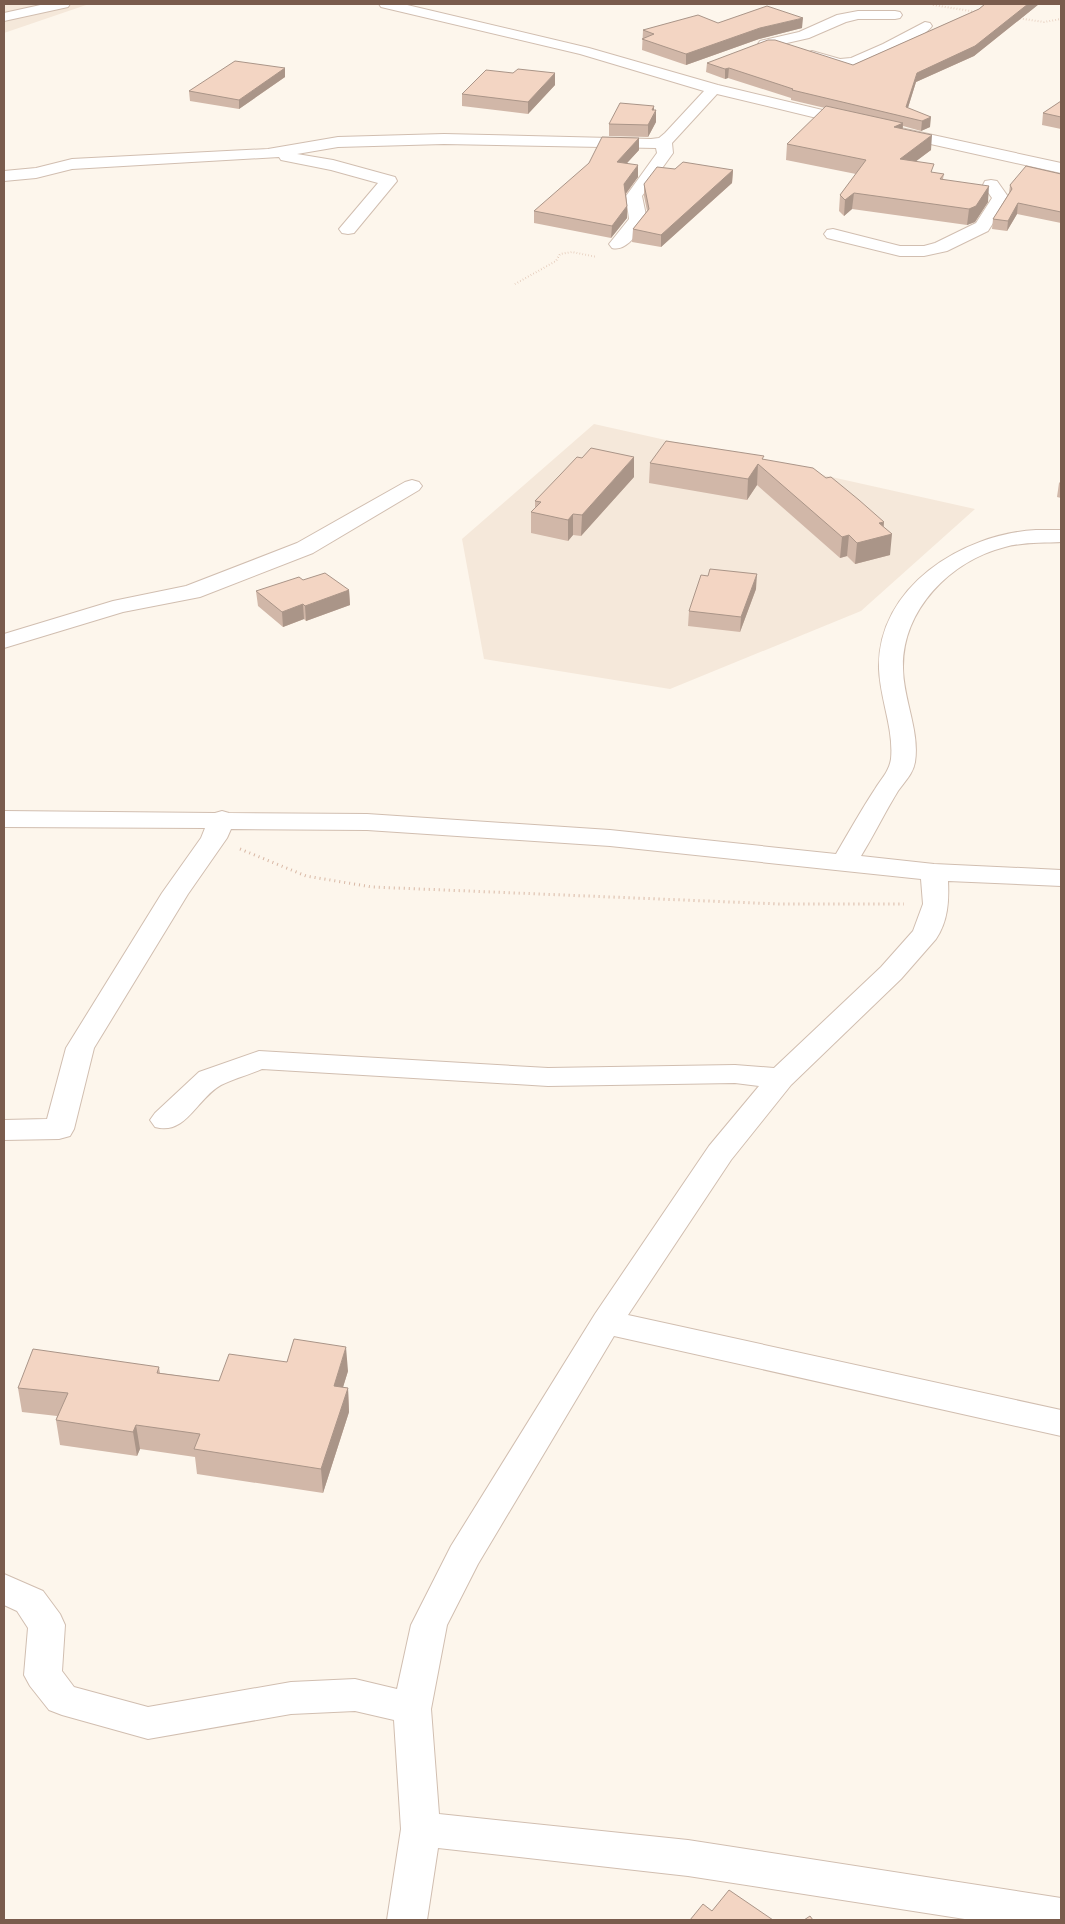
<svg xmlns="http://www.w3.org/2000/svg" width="1065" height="1924" font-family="'Exo 2',sans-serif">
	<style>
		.residential { fill: #f5e8da }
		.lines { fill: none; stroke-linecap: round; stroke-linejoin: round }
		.minor-casing { stroke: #d1beb0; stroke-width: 2 }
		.path-far1 { stroke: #d9b8a5; stroke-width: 2; stroke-dasharray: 0.5 2.5; stroke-linecap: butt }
		.path { stroke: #d9b8a5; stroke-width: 3; stroke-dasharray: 1 4; stroke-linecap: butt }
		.minor { fill: #fff; fill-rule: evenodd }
		.wall { fill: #d1b7a8 }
		.shaded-wall { fill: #aa9588 }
		.building { fill: #f3d5c3; stroke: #aa9588 }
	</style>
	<rect width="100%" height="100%" fill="#fdf6ec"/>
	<path class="residential" d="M4,4H89L4,33Z
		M594,424L975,509L861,611L670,689L484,659L462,539Z"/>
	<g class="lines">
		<g class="minor-casing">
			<path id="minor" d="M45,4H70L68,7L4,21V13Z
				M379,4H403L589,48L718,85L860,119L862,122L860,125L854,127L717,94L672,143L673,153L642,196L647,220C638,232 627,252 612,248L609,244L629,219L626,196L657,153L656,148L444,144L338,147L297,154L333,160L395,177L397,181L354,233L348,234L342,233L339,229L378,183L331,170L281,160L279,157L72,169L36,178L4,181V171L36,168L72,159L268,149L338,137L444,134L651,139L659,138L665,133L704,91L580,54L381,7Z
				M858,11H895L900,12L902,15L900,18L895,19H858L846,22L809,38L765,48L760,47L758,44L760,41L799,32L837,15Z
				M925,22L930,23L932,26C922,41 863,67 845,68C832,68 819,63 807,59L804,56L807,53L812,51L840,59L851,58L883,44Z
				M896,127L1061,163V173L890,135L888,132L890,129Z
				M991,180L997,181L1009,198L988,231L947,251L924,256H900L827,238L824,234L827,230L833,229L900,246H924L935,243L976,223L992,198L983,185L985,181Z
				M412,480L419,482L422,486L419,490L313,553L200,597L123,612L4,648V634L113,601L186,586L297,543L405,482Z
				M1036,530H1061V542C1043,543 1023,542 1005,547C950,561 902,610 903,668C903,699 920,731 915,762C913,774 905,781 898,791C885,812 874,835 861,856L934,864L1061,870V886L948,881C949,901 948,921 936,939L901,979L791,1085L731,1160L628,1315L1061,1410V1436L614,1336L478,1564L447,1625L431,1709L439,1814L688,1840L1061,1898V1920H971L688,1876L438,1848L427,1920H387L401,1829L394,1720L355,1711L291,1714L148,1739L62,1715L49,1710L30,1686L24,1675L28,1628L17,1611L4,1605V1574L43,1591L60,1614L65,1625L62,1671L74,1687L148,1707L291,1682L355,1679L397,1689L411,1625L451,1546L595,1314L709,1146L759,1086L735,1083L548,1086L262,1069C248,1075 233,1079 221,1085C197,1098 186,1136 155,1127L150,1120L155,1113L199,1072L259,1051L548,1068L735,1065L774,1068L881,967L913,931L923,904L921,879L610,846L367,830L231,829L227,838L188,894L94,1048L74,1129L70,1136L59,1139L4,1140V1120L47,1119L66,1048L162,893L201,838L205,828L4,827V811L215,813L222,811L229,813L367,814L610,830L836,854C849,832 861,810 875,789C881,779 889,772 891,759C894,729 880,699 879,669C877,587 962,534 1036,530Z"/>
		</g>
		<path class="path-far1" d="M933,5L977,12
			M1017,18L1044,22L1061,19
			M515,284L556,261L560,254L572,252L597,257"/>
		<path class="path" d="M240,849L306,876L372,887L779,904H904"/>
		<use href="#minor" class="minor"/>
	</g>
	<path class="wall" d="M985,4H1039L974,56L916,82L908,108L930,127L921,131L903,126V129L931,150L916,161L933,173L944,174L943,179L988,202L975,222L967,225L852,209L844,216L839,211L840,195L856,174L786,160L787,144L825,108L791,100V98L728,78L725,79L706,72L707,63L853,65L979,9Z
		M718,23L802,28L759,39L686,65L642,50L643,30Z
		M285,68V77L239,109L190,101L189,91Z
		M555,85L528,114L462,106V94Z
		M1061,101V129L1042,125L1043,113Z
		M654,106V110H656V122L648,137L609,136V124Z
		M639,138V150L626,164L638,177L626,194L627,206V218L611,238L534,223V211Z
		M675,169L733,170L732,183L661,247L632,242L633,229L647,211L644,196V184Z
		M1061,174V223L1017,214L1007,231L992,229L993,219L1009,193L1010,185Z
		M763,459L884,527L890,555L855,564L847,556L840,558L757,485L747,500L649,483L650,463Z
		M634,477L581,536L573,535L568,541L531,533V512L535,508V501Z
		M1061,481V498L1057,497L1059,483Z
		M303,580L349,590L350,605L306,621L304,619L283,627L258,606L256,591Z
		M756,589L740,632L688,626L689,611Z
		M159,1367L160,1373L219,1381L348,1371L343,1387L348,1388L349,1412L323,1493L197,1474L195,1457L140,1449L137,1456L60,1445L56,1420L57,1416L22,1412L18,1388Z"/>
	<path class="shaded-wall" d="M1028,4H1039L974,56L916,82L905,117L906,107L917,73Z
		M803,18L802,28L759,39L686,65V54L760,28Z
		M285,68V77L239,109V100Z
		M729,68L728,78L725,79V69Z
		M555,73V85L528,114V102Z
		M654,106V115L656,110V122L648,137V125L652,110Z
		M931,117L930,127L921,131L922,121Z
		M903,123L902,138L894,127Z
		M932,135L931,150L899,174L900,159Z
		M639,138V150L617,174V162Z
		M638,165V177L624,196V184Z
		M733,170L732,183L661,247V235Z
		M989,186L988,202L975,222L967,225L969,209Z
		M854,193L852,209L844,216L845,200Z
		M1018,203L1017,214L1007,231L1008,221Z
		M627,206V218L611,238L612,226Z
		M634,457V477L581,536L582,515Z
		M758,464L757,485L747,500L748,479Z
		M573,514V535L568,541V520Z
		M884,522L883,536L892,534L890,555L855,564L857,543L879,523Z
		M849,535L847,556L840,558L842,537Z
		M757,574L756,589L740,632L741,617Z
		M349,590L350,605L306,621L305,606Z
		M303,604L304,619L283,627L282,612Z
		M346,1347L348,1371L336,1410L334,1386Z
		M348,1388L349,1412L323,1493L321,1469Z
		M136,1425L140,1449L137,1456L133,1432Z"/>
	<path class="building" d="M985,4H1028L975,46L917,73L906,107L931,117L922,121L792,90L793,89L729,68L725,69L707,63L768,40H775L853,65L979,9Z
		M767,6L803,18L760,28L686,54L642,39L654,34L643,30L698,15L718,23Z
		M235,61L285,68L239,100L189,91Z
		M518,69L555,73L528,102L462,94L486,70L513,73Z
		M1061,101V117L1043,113Z
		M620,103L654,106L652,110H656L648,125L609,124Z
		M826,106L903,123L894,127L932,135L900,159L934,164L931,172L944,174L940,179L989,186L976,206L969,209L854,193L845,200L840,195L866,160L787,144Z
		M602,137L639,138L617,162L638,165L624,184L627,206L612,226L534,211L589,163Z
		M683,162L733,170L661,235L633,229L649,209L644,184L657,167L675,169Z
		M1026,166L1061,174V212L1018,203L1008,221L993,219L1012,189L1010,185Z
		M666,441L764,456L762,459L813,468L826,478L831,477L859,500L884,522L879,523L892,534L857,543L849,535L842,537L758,464L748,479L650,463Z
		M591,448L634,457L582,515L573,514L568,520L531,512L541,502L535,501L560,475L577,457L582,458Z
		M710,569L757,574L741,617L689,611L701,575L708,576Z
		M325,573L349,590L305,606L303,604L282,612L256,591L299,577L303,580Z
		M294,1339L346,1347L334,1386L348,1388L321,1469L194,1449L200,1434L136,1425L133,1432L56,1420L68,1393L18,1388L33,1349L159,1367L157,1373L219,1381L229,1354L287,1362Z
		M729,1890L773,1920H690L703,1904L712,1911Z
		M810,1916L813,1920H804Z"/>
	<rect width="1065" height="1924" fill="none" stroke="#7a5c4d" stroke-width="10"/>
</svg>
